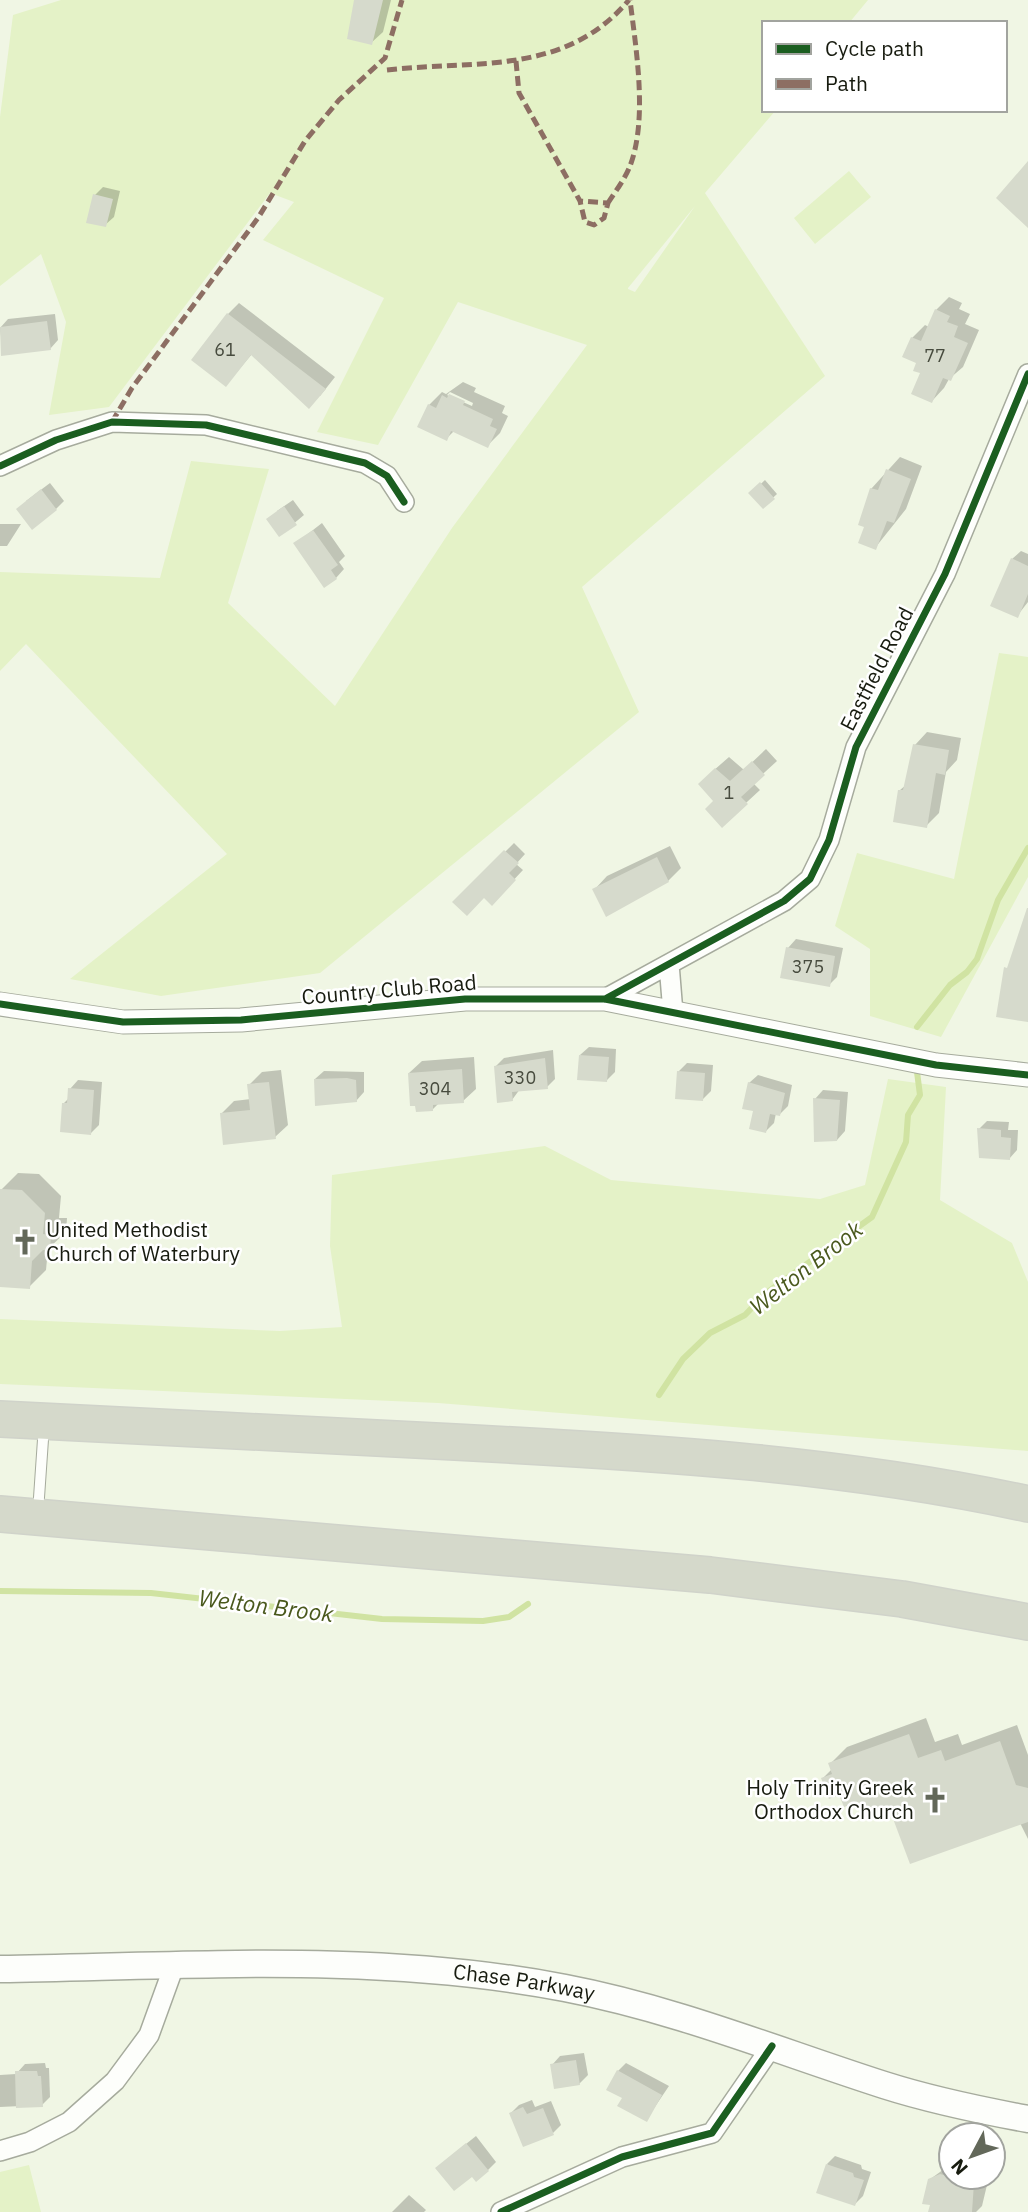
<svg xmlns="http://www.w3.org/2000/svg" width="1028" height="2212" font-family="'IBM Plex Sans',sans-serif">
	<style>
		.green { fill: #e4f2c7; fill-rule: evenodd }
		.shadow { fill: #0003; fill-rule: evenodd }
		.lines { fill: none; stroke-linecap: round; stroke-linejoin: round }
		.stream { stroke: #d0e3a2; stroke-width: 6 }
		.building { fill: #d6dacc }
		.service-casing { stroke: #a6ab9d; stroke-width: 12 }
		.minor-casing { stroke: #a6ab9d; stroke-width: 22 }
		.tertiary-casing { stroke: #a6ab9d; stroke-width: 25 }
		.secondary-casing { stroke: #a6ab9d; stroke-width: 29 }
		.motorway-casing { stroke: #d0d3ca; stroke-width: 38 }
		.service { stroke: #fdfefb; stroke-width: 10 }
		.minor { stroke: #fdfefb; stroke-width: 19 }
		.tertiary { stroke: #fdfefb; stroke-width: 23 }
		.secondary { stroke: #fdfefb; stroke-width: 26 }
		.motorway { stroke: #d5d9cb; stroke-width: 35 }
		.quiet { stroke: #8d6e63; stroke-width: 5; stroke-dasharray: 10 5; stroke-linecap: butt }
		.cycleway-casing { stroke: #fff; stroke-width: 11 }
		.cycleway { stroke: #1b5e20; stroke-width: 7 }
		.labels { text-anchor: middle; stroke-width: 5; stroke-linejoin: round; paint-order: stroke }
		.number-label { font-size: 18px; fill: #474b3e }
		.street-label { font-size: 21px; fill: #171b0f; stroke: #fff }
		.poi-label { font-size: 21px; fill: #171b0f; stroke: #fff; text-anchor: start }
		.water-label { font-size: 23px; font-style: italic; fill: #4a591d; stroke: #fff }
	</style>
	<rect width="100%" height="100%" fill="#f0f6e4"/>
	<path class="green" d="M61,0H868L849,23H764V110H776L705,193L825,376L582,587L639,712L320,973L161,996L70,979L227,854L26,644L0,671V572L160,578L191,461L269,469L228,603L335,706L452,528L587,345L458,302L378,445L317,432L384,298L263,240L294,202L270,193L109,407L49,415L66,322L41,254L0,286V117L13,15ZM695,206L635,292L628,289V288Z
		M849,171L871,197L815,244L794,218Z
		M999,653L1028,657V877L941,1037L870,1016V949L835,926L857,853L954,879Z
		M888,1079L946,1087L940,1200L1012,1243L1028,1282V1451L438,1403L0,1384V1319L280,1331L342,1327L330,1246L332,1175L545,1146L611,1180L820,1199L865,1185Z
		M29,2165L41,2212H0V2172Z"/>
	<path class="shadow" d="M357,0H391L383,32L371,43Z
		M103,187L120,191L114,217L105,225L95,195Z
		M949,297L962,303L959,309L970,314L965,324L979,330L963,367L949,379L944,388L932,401L912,338L925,325L929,327L936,310Z
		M239,303L335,377L320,396L252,354L226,385L228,314Z
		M55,314L58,340L50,349L3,354L0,328L8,319Z
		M463,382L476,388L474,392L505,406L502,413L508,416L500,433L487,446L454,431L446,439L429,405L442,392L446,394ZM450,392L473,403L472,406L447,395Z
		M900,457L922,466L906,509L875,548L871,489Z
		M765,480L777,494L763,507L751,493Z
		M50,483L64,501L56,509L26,501Z
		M293,500L304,515L280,535L277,511Z
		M322,523L345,556L339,562L344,569L336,578L295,544Z
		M0,524H21L7,546H0Z
		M1021,551L1028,554V602L1017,616L1012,559Z
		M927,732L961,738L957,760L946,772L939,813L926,826L900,790L906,785L915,745Z
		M766,749L777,761L753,783L760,790L722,825L715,801L713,771L729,757L744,770Z
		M514,843L525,854L516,864L523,870L492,903L484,896L455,902Z
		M670,846L681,868L668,881L595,889L607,876Z
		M796,939L843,948L837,977L829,985L788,948Z
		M589,1047L616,1049L615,1072L607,1080L580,1055Z
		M553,1050L555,1079L547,1087L520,1089L512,1100L496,1066L504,1058Z
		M474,1057L476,1089L463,1101L439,1103L433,1109L409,1073L422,1061Z
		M687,1063L713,1065L711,1091L703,1099L678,1072Z
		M281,1070L288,1125L275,1137L221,1114L234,1101L251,1099L249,1085L262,1072Z
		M324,1071L364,1072V1092L356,1101L315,1079Z
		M758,1075L792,1085L788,1106L780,1114L776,1113L774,1123L766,1131L755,1109L749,1083Z
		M78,1080L102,1082L99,1125L91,1133L64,1103L69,1098L70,1089Z
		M823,1090L848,1092L845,1131L837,1140L815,1099Z
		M987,1121L1009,1122L1008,1130H1018L1017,1150L1009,1159L979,1129Z
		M18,1173L39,1174L61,1196L59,1218H67L66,1232L48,1249L46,1270L29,1287L0,1285V1191Z
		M926,1718L935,1742L958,1734L962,1745L1017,1725L1028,1755V1839L1020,1823L859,1799L840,1793L823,1778L832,1769L830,1764L847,1747Z
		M584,2053L588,2075L579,2084L552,2065L560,2056Z
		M45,2063L46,2068H49L50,2097L42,2105L0,2107V2075L16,2074L25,2064Z
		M626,2063L669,2086L646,2120L624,2098L618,2071Z
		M532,2100L535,2107L551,2101L561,2125L553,2133L511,2113L519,2105Z
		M476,2136L496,2162L488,2170L472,2175L446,2160Z
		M835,2156L861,2165L862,2169L871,2172L863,2196L855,2204L827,2164Z
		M951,2164V2177H984L983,2183L987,2185L982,2206L976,2212H931L929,2180Z
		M409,2195L426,2210L424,2212H392Z"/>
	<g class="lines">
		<path class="stream" d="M917,1027L950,985L967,972L977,959L998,900L1028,848
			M659,1395L683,1359L710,1333L745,1315L765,1294L872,1217L906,1142L908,1115L920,1095L917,1072
			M0,1591L151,1593L382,1619L483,1621L509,1617L528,1604"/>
	</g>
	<path class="building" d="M354,0H383L372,45L347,39Z
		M1028,161V228L996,198Z
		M93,194L113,199L106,227L86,223Z
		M935,309L950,316L947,322L958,326L954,337L968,343L951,381L943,378L932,403L911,394L920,373L913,371L916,363L902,357L911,337L921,341Z
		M227,313L326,389L309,409L251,355L226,387L191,360Z
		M47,321L51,350L1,356L0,327Z
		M449,394L465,401L463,405L493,419L490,426L497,429L488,448L451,431L447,441L417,427L428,404L436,408L442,395L447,398Z
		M886,469L911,479L894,523L887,521L876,550L858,543L864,527L858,525L870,488L878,490Z
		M760,482L775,499L763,509L748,493Z
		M41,489L57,510L32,530L16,509Z
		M284,506L297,525L279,537L266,519Z
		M313,530L338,565L331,570L337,579L324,588L293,543Z
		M1011,558L1028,566V594L1018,618L990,606Z
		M913,744L949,750L945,775L936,773L927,828L893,822L898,790H903Z
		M752,761L765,775L741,797L748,804L722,828L705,809L713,801L698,784L715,768L730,781Z
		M504,850L519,863L509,873L516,880L492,906L484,898L467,916L452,902Z
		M657,857L669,882L606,917L592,889Z
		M1027,908H1028V1022L996,1017L1004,967L1007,968Z
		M786,947L835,956L830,987L780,978Z
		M579,1055L609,1057L607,1082L577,1080Z
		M545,1058L548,1089L512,1092L513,1101L497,1103L494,1066Z
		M462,1069L464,1103L433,1105V1111L416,1112L415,1106H410L408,1073Z
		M677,1071L705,1073L703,1101L675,1099Z
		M347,1078L356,1080L357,1102L315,1106L314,1079Z
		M269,1082L276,1139L223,1145L220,1113L250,1110L247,1084Z
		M748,1082L785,1093L780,1116L770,1114L766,1133L749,1129L753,1111L742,1109Z
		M68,1088L94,1090L91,1135L60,1132L62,1103H67Z
		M813,1098L840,1100L837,1141L814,1142Z
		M977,1128L1001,1130V1137L1011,1138L1010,1160L979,1158Z
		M0,1189L22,1190L45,1213L43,1234L51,1235L50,1251L43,1250L32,1261L30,1289L0,1287Z
		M909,1734L918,1758L941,1750L945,1761L1000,1741L1016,1785L1028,1788V1822L910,1864L889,1808L864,1818L858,1802L844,1807L839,1795L829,1799L821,1778L832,1774L828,1763Z
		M576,2060L580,2085L554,2089L550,2064Z
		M617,2070L662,2095L647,2122L617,2106L622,2098L606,2090Z
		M15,2071H37L38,2076H41L43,2107L16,2108Z
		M523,2107L527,2114L543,2108L554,2135L523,2147L509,2113Z
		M466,2143L489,2171L476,2182L472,2177L454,2191L435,2168Z
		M826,2164L853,2173L854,2177L864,2180L855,2206L816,2193Z
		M940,2174L974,2183L972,2212H928L930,2205L922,2204L928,2179Z"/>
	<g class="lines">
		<g class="service-casing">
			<path id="service" d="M38,1512L44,1425"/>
		</g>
		<g class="minor-casing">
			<path id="minor" d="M0,466L56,440L112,422L206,425L365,463L387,476L404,502
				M669,964L673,1013
				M605,999L784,901L810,879L829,840L856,747L945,574L1028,374
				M0,2151L30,2142L69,2122L115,2081L149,2035L174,1966
				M501,2212L622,2157L712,2133L772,2046"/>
		</g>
		<g class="tertiary-casing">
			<path id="tertiary" d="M0,1004L123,1022L241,1020L465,999H605L936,1065L1028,1075"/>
		</g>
		<g class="secondary-casing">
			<g id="secondary">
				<path id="s1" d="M0,1969C188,1966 380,1952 565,1988C675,2009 778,2051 884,2085C931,2100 979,2110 1028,2119"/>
			</g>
		</g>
		<g class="motorway-casing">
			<path id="motorway" d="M0,1419C152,1427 303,1434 455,1442C647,1452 840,1463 1028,1504
				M0,1514L710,1575L902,1599L1028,1622"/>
		</g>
		<use href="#service" class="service"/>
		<use href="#minor" class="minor"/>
		<use href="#tertiary" class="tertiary"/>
		<use href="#secondary" class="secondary"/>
		<use href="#motorway" class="motorway"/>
		<path class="quiet" d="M516,61L519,93L580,201L585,222L594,225L604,218L608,203L580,201
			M387,70C476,60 565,76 629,0
			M608,203C615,192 625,179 630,166C648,119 636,49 630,0
			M112,422L132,388L258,218L305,141L339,100L385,58L402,0"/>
		<g class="cycleway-casing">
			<path id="cycleway" d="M0,466L56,440L112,422L206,425L365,463L387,476L404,502
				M605,999L784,901L810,879L829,840L856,747L945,574L1028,374
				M0,1004L123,1022L241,1020L465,999H605L936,1065L1028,1075
				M501,2212L622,2157L712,2133L772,2046"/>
		</g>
		<use href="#cycleway" class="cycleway"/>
	</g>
	<defs>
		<g id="church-bare" transform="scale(2.1)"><path d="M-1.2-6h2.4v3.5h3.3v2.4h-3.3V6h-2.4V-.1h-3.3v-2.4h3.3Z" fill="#63685a" stroke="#fff" stroke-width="2.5" paint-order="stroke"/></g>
	</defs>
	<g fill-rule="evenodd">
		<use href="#church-bare" x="25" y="1242"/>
		<use href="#church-bare" x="935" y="1800"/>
	</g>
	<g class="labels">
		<g class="number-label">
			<text x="225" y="356">61</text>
			<text x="935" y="362">77</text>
			<text x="729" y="799">1</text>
			<text x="808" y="973">375</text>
			<text x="520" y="1084">330</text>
			<text x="435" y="1095">304</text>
		</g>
		<g class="street-label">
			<text transform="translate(877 669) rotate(-63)" y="7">Eastfield Road</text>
			<text transform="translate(389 990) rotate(-5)" y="7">Country Club Road</text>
			<text dy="7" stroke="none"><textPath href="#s1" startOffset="525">Chase Parkway</textPath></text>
		</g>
		<g class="poi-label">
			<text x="46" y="1237">United Methodist<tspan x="46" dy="24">Church of Waterbury</tspan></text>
			<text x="914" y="1795" text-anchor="end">Holy Trinity Greek<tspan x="914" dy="24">Orthodox Church</tspan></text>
		</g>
		<g class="water-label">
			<text transform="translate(806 1268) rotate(-38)" y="8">Welton Brook</text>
			<text transform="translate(266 1606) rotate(7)" y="8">Welton Brook</text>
		</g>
	</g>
	<rect x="762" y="21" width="245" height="91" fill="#ffffff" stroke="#a2a49f" stroke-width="2"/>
	<rect x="776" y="44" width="35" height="10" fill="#1b5e20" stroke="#a2a49f" stroke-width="2"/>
	<text x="825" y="56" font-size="21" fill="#171b0f">Cycle path</text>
	<rect x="776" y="79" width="35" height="10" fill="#8d6e63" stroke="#a2a49f" stroke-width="2"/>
	<text x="825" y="91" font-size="21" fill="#171b0f">Path</text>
	<g transform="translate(972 2156) rotate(229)"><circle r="33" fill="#ffffff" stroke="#a2a49f" stroke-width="2"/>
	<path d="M0-5L12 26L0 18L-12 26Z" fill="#63685a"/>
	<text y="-10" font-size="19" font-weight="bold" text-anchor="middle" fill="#171b0f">N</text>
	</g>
</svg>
